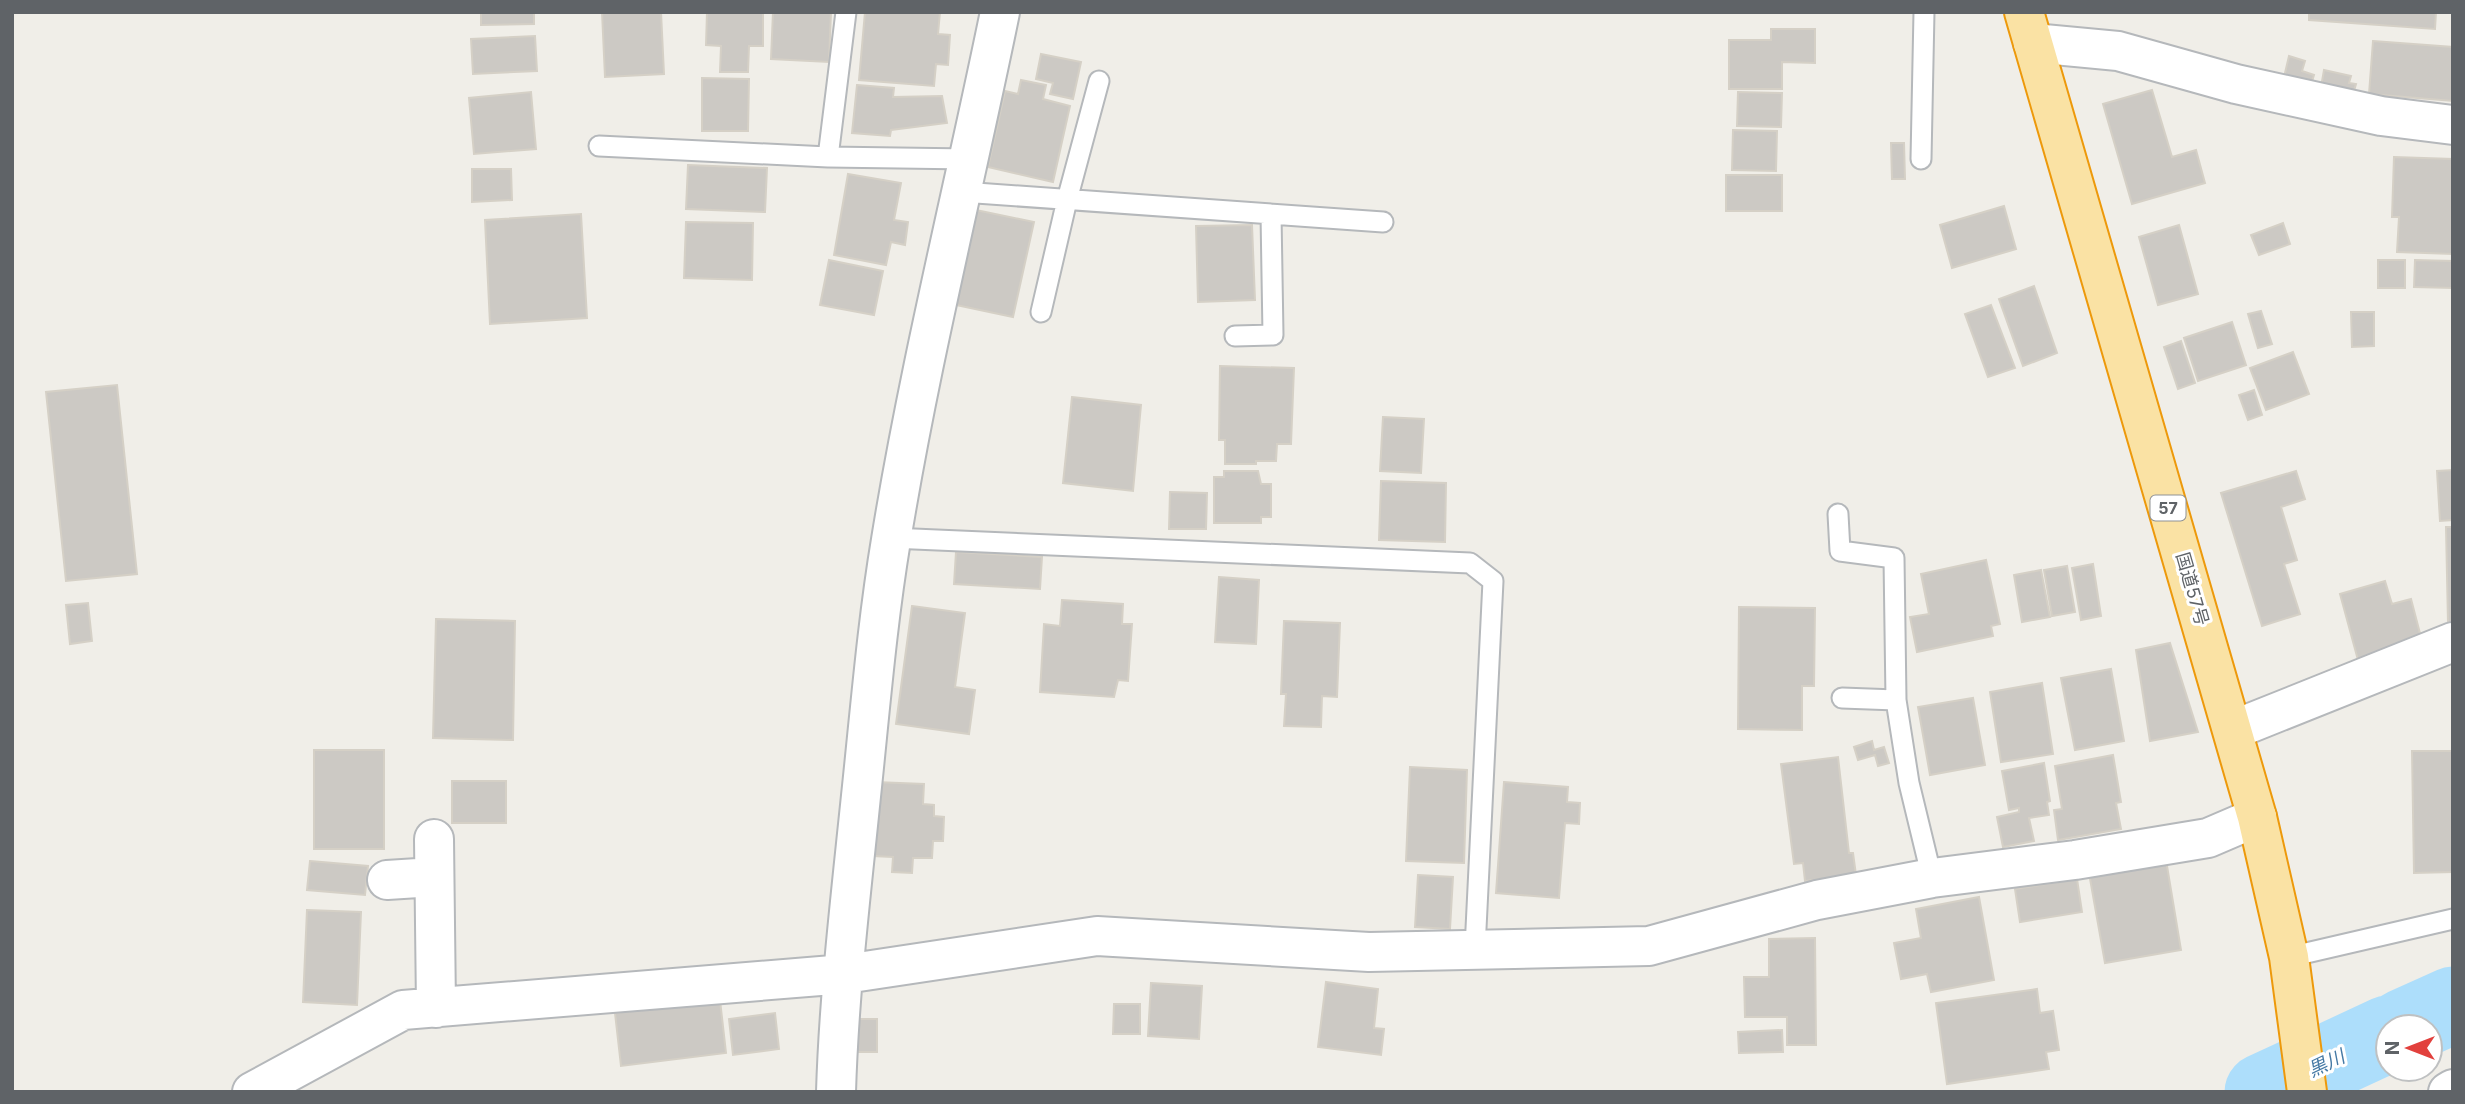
<svg xmlns="http://www.w3.org/2000/svg" width="2465" height="1104" font-family="Inter,'Noto Sans JP',sans-serif">
	<style>
		.lines { fill: none; stroke-linecap: round; stroke-linejoin: round }
		.river { stroke: #addefb; stroke-width: 77 }
		.building { fill: #ccc9c4; stroke: #d5d0c6; stroke-width: 2 }
		.service-casing { stroke: #b5b8bb; stroke-width: 23 }
		.minor-casing { stroke: #b5b8bb; stroke-width: 42 }
		.trunk-casing { stroke: #ed990b; stroke-width: 42 }
		.service { stroke: #fff; stroke-width: 19 }
		.minor { stroke: #fff; stroke-width: 38 }
		.trunk { stroke: #fae2a4; stroke-width: 38 }
		.labels { text-anchor: middle; stroke-width: 6; stroke-linejoin: round; paint-order: stroke }
		.shield { fill: #fff; stroke: #8f9295; stroke-width: 2 }
		.shield-label { font-size: 16px; font-weight: bold; fill: #5f6367 }
		.street-label { font-size: 18px; fill: #5f6367; stroke: #fff }
		.water-label { font-size: 19px; font-style: italic; fill: #467aa5; stroke: #fff }
	</style>
	<rect width="100%" height="100%" fill="#f0eee8"/>
	<g class="lines">
		<path class="river" d="M2404,1027L2453,1005
			M2263,1092L2388,1034"/>
	</g>
	<path class="building" d="M481,12H534V24L481,25Z
		M602,12H661L664,74L605,77Z
		M707,12H763V46H749L748,72H720L721,46L706,45Z
		M773,12H831L829,62L771,59Z
		M865,12H940L938,34L950,35L948,65L936,64L934,86L859,80Z
		M2309,12H2436L2435,29L2309,20Z
		M1771,29H1815V63L1782,62V89H1729V40H1771Z
		M535,36L537,71L473,74L471,39Z
		M2373,41L2453,47V101L2369,94Z
		M1041,54L1081,62L1073,99L1050,94L1053,83L1036,79Z
		M2289,56L2305,61L2302,71L2314,75L2311,85L2284,77Z
		M2324,70L2351,76L2349,83L2356,84L2353,94L2321,87Z
		M702,78L749,79L748,131H702Z
		M1021,80L1046,85L1043,99L1070,106L1053,182L988,167L1005,91L1018,94Z
		M857,85L894,88L893,97L942,96L947,123L891,130L890,136L852,133Z
		M2152,90L2172,157L2196,150L2205,183L2132,204L2103,104Z
		M531,92L536,149L474,154L469,98Z
		M1738,92L1782,93L1781,127L1737,126Z
		M1733,130L1777,131L1776,171L1732,170Z
		M1891,143H1904L1905,179H1892Z
		M2394,157L2453,159V254L2397,252L2399,217H2392Z
		M688,165L767,168L765,212L686,209Z
		M472,169H511L512,200L472,202Z
		M848,174L901,183L894,220L908,222L905,245L891,242L886,265L834,255Z
		M1726,175H1782V211H1726Z
		M2004,206L2016,249L1952,268L1940,225Z
		M976,210L1034,222L1013,317L956,305Z
		M581,214L587,318L490,324L485,220Z
		M686,222L753,223L752,280L684,278Z
		M2283,223L2290,244L2259,255L2251,235Z
		M1252,225L1255,300L1198,302L1196,226Z
		M2179,225L2198,294L2158,305L2139,237Z
		M829,260L883,271L874,315L820,305Z
		M2378,260H2405V288H2378Z
		M2415,260L2453,261V288L2414,287Z
		M2034,286L2057,353L2023,366L1999,299Z
		M1991,305L2015,368L1988,377L1965,314Z
		M2261,311L2272,344L2258,348L2248,314Z
		M2351,312H2374V346L2352,347Z
		M2232,322L2246,365L2198,381L2184,338Z
		M2181,341L2195,383L2178,389L2164,347Z
		M2293,352L2309,394L2266,410L2250,368Z
		M1220,366L1294,368L1291,444H1277L1276,461H1256V464H1225V440H1219Z
		M117,385L137,574L66,581L46,392Z
		M2254,390L2262,415L2248,420L2239,395Z
		M1072,397L1141,405L1133,491L1063,483Z
		M1383,417L1424,419L1421,473L1380,471Z
		M2453,470V520L2440,521L2437,471Z
		M1224,471H1258L1261,484H1271V517H1261V523H1214V477H1224Z
		M2296,471L2305,499L2281,507L2297,560L2284,564L2300,614L2262,626L2221,493Z
		M1381,481L1446,483L1445,542L1379,540Z
		M1170,492L1207,493L1206,529H1169Z
		M2446,527H2453V623H2448Z
		M956,552L1042,557L1040,589L954,584Z
		M1986,560L2000,624L1991,626L1993,636L1917,652L1910,617L1929,614L1921,574Z
		M2093,564L2101,616L2081,620L2072,568Z
		M2067,566L2075,612L2052,616L2044,570Z
		M2041,570L2050,617L2022,622L2014,575Z
		M1219,577L1259,580L1256,644L1215,642Z
		M2385,581L2392,604L2411,599L2422,641L2358,660L2340,594Z
		M1062,600L1123,604L1122,624H1132L1128,681L1118,680L1114,697L1040,692L1044,624L1060,626Z
		M88,603L92,641L70,644L66,605Z
		M912,606L965,613L955,687L975,690L969,734L896,724Z
		M1739,607L1815,608L1814,686H1802V730L1738,729Z
		M436,619L515,621L513,740L433,738Z
		M1284,621L1340,623L1337,697L1322,696L1321,727L1284,726L1286,694H1281Z
		M2170,643L2198,732L2150,741L2136,650Z
		M2111,669L2124,741L2075,750L2061,678Z
		M2042,683L2053,754L2001,762L1990,692Z
		M1973,698L1985,765L1930,775L1918,707Z
		M1872,741L1874,750L1884,747L1889,763L1878,766L1875,755L1858,760L1854,747Z
		M314,750H384V849H314Z
		M2412,751H2453V872L2414,873Z
		M2113,755L2121,802L2116,803L2121,829L2058,840L2054,810L2062,809L2055,766Z
		M1838,757L1849,853H1853L1856,875L1805,881L1803,863L1794,864L1781,764Z
		M2044,763L2050,801L2047,802L2049,815L2029,818L2034,841L2003,847L1997,817L2019,812V808L2009,810L2002,771Z
		M1410,767L1467,770L1464,863L1406,861Z
		M452,781H506V823H452Z
		M875,782L924,784L923,804L934,805V816L944,817L943,841H933L932,858H913L912,873L892,872L893,857L873,856Z
		M1504,782L1568,787L1567,802L1580,803L1579,824L1565,823L1559,898L1496,893Z
		M2166,860L2181,950L2105,963L2089,873Z
		M310,861L368,866L365,895L307,890Z
		M1418,875L1453,877L1450,929L1415,927Z
		M2077,879L2082,912L2020,922L2015,889Z
		M1979,897L1994,980L1931,992L1927,974L1901,979L1894,943L1921,938L1916,909Z
		M307,910L361,912L357,1005L303,1002Z
		M1815,938L1816,1045H1787V1017H1745L1744,977H1769V939Z
		M1326,982L1378,989L1374,1028L1384,1029L1381,1055L1318,1047Z
		M1151,983L1202,986L1199,1039L1148,1036Z
		M2037,989L2040,1013L2053,1011L2059,1050L2046,1052L2049,1069L1947,1084L1936,1003Z
		M720,1000L726,1053L621,1066L615,1013Z
		M1114,1004H1140V1034H1113Z
		M775,1013L779,1049L733,1055L729,1019Z
		M855,1019H877V1052H855Z
		M1782,1030L1783,1052L1739,1053L1738,1032Z"/>
	<g class="lines">
		<g class="service-casing">
			<path id="service" d="M599,146L828,157L970,159
				M828,157L846,12
				M1921,159L1924,12
				M962,192L1383,222
				M1041,312L1067,200L1099,81
				M1235,336L1273,335L1271,214
				M1838,514L1840,551L1894,558L1896,700L1909,783L1932,878
				M891,538L1470,563L1493,581L1475,949
				M1842,698L1896,700
				M2289,957L2453,919"/>
		</g>
		<g class="minor-casing">
			<path id="minor" d="M2033,43L2118,51L2236,84L2381,116L2453,125
				M2233,730L2453,642
				M434,839L436,1008
				M387,880L434,877
				M252,1092L403,1010L845,974L1097,936L1369,952L1649,946L1817,900L1932,878L2075,860L2208,838L2257,817
				M836,1092C839,993 851,894 861,796C870,711 877,624 891,540C920,362 964,188 1000,12
				M2448,1092L2453,1089"/>
		</g>
		<g class="trunk-casing">
			<path id="trunk" d="M2024,12L2257,817L2289,957L2307,1092"/>
		</g>
		<use href="#service" class="service"/>
		<use href="#minor" class="minor"/>
		<use href="#trunk" class="trunk"/>
	</g>
	<g class="labels">
		<rect class="shield" x="2150.5" y="495.5" width="35" height="25" rx="5"/>
		<g class="shield-label">
			<text x="2168" y="514">57</text>
		</g>
		<g class="street-label">
			<text transform="translate(2192 589) rotate(74)" y="6">国道57号</text>
		</g>
		<g class="water-label">
			<text transform="translate(2326 1063) rotate(-25)" y="7">黒川</text>
		</g>
	</g>
	<rect width="2465" height="1104" fill="none" stroke="#5f6367" stroke-width="28"/>
	<g transform="translate(2409 1048) rotate(270)"><circle r="33" fill="#ffffff" stroke="#bfc1c2" stroke-width="2"/>
	<path d="M0-5L12 26L0 18L-12 26Z" fill="#e2403d"/>
	<text y="-10" font-size="19" font-weight="bold" text-anchor="middle" fill="#5f6367">N</text>
	</g>
</svg>
